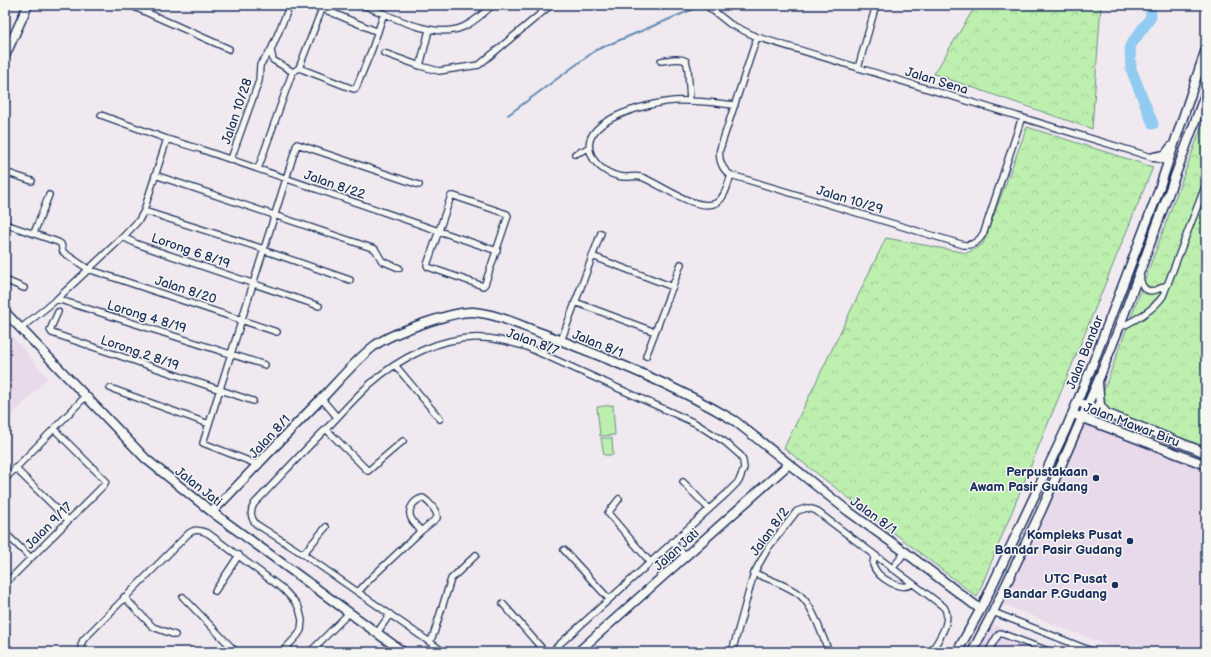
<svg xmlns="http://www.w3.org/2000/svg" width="1211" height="657" font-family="'Balsamiq Sans',sans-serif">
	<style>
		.built { fill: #e8d9eb }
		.forest { fill: url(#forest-crowns); stroke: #6c8f86 }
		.pitch { fill: #bdefae; stroke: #6c8f86 }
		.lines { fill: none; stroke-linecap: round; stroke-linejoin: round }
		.stream { stroke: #628db6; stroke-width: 2 }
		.river { stroke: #91cbf1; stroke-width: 11 }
		.street-casing { stroke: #1b2f5e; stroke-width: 8 }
		.secondary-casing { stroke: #1b2f5e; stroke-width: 11 }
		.primary-casing { stroke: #1b2f5e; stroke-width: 11 }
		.street { stroke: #f6f6f2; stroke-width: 5.5 }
		.secondary { stroke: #f6f6f2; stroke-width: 8 }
		.primary { stroke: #fdde96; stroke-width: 8 }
		.poi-dot { fill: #1b2f5e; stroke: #f6f6f2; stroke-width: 1.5 }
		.labels { text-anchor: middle; stroke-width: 3; stroke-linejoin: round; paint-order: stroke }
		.street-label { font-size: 13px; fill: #1b2f5e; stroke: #f6f6f2 }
		.poi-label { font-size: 13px; font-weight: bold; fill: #1b2f5e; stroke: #f6f6f2; text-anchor: end }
	</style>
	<defs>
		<pattern id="forest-crowns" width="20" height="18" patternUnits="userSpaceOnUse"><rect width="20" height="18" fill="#bdefae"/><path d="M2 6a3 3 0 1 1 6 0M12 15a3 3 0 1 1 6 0" fill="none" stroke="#a2cd98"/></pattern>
	</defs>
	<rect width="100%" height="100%" fill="#f0e9ef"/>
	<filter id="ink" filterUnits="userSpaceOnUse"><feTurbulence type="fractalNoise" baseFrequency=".025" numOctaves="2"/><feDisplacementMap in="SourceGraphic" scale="8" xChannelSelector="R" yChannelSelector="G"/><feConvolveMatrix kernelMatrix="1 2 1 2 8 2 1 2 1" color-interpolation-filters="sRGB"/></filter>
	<g filter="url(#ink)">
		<path class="built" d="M5,327L47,378L5,423Z
			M1093,423L1206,469V652H1124L1002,604L1047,511L1084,426Z
			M992,624L1064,652H976Z"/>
		<path class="forest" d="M976,5H1101L1092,129L934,74Z
			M1206,115V447L1106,409L1102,395Z
			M1027,127L1153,167L977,597L784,448L886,238L967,253L983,244Z"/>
		<path class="pitch" d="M613,405L615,435L600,436L597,407Z
			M601,438H612L613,455H604Z"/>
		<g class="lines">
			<path class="stream" d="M508,115L596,50L703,5"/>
			<path class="river" d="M1150,5L1151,17L1130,46L1131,69L1153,124"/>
			<g class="street-casing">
				<path id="street" d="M130,5L229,49
					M314,5L378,32
					M363,5C391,16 434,40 463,27C475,22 483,13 493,5
					M706,5L730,24L757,37L1168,162
					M757,37L720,149C718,159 722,170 731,175L964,245C974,246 980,240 984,232L1022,117
					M271,50L273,60L293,72
					M384,53L420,66L439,71L479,65L551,5
					M661,61C669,60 679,57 686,61L688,69L690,101
					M420,66L429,30
					M299,68L348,87L354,89L356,88L372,49L384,13
					M299,68L322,9
					M858,68L876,5
					M101,115L167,139L200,149L497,251
					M575,154L589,148
					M231,159L259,81L260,65L271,50L290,5
					M258,169L291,76L293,72L299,68
					M5,172L32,181
					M155,175L375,249L382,261L399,268
					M731,175C728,183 725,199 716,203C697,212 661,185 644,178C638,175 632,177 626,177C614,177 601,170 594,160C569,121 649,103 674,101C695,100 715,103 735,105
					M451,196H454L507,214L508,216L485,284L483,286L428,267L427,265Z
					M144,211L264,249
					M5,224L58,242L61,244L63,252L88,269L277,332
					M34,233L49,195
					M123,237L137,244L319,306
					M263,250L350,280
					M592,256L673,287
					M1140,274C1141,296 1154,293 1168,284
					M5,280L24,288
					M57,299L265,365
					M575,302L655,332
					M58,312L50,330L52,333L253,401
					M1119,328C1135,320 1153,311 1163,296L1206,184
					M20,329L57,299L123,237L139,220L144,211L147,201L167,139
					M561,341L601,233
					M542,354L547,335
					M646,356L681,264
					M395,365L440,419
					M110,388L209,424
					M321,398L337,417
					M326,429L368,471L403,441
					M259,465L203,443L297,144L419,185
					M15,468L68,520
					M5,479L85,397
					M683,482L709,509
					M619,499L608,513L650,562
					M5,533L31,558
					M672,542L686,556
					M564,550L609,599
					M303,554L326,527
					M874,555L873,565C877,577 900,592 912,584
					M892,569L905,552
					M754,573C768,579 790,586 801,596C814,608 822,636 829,652
					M5,584L104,485L106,481L54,429
					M215,591L239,555
					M358,592L371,578L421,531L437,518C438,511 428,501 423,498C414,500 407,509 411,518C413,523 418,527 421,531
					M124,597L153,627L175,635
					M183,597L236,652
					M503,604L545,652
					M993,612L1094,652
					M377,633L390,614
					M430,642L434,633L451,579L476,555
					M82,652L81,645L83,640L187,535C194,528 201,530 209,534L283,589L296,603L299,608L302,620L301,630L298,635L282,652
					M310,652L350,612
					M444,652L303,554L256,524C250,517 250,511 254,504C280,477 305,449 332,423C344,410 357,396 370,384C399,358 442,336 482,338C498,338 512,343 527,347L695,423L725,442L741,456L743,461L744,468L739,481L726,494L551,652
					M732,652L754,573L768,548L797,511L807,508L815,510L944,607C953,621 938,640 931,652
					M988,652L996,638L1000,633L1051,652"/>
			</g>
			<g class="secondary-casing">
				<path id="secondary" d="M5,56L28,5
					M1154,157L1165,155L1171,147
					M5,312L146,459L212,512L403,652
					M1098,383L1100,405L1106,413
					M1083,404L1206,453
					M1078,416L1206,465
					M212,512C250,473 287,433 325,395C341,378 356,360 374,346C391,333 453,311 473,312C498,314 521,326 544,334C609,359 675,385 735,421L848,511L905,552L980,609
					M578,652L789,464
					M957,652L983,605L1066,429L1090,371L1156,198L1206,49
					M972,652L993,612L1042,509L1098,381L1119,328L1206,92"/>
			</g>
			<g class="primary-casing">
				<path id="primary" d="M5,647L10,652"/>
			</g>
			<use href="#street" class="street"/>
			<use href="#secondary" class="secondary"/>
			<use href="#primary" class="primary"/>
		</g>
	</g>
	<g class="poi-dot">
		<circle cx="1096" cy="478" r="4"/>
		<circle cx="1130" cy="541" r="4"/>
		<circle cx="1115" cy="585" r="4"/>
	</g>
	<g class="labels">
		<g class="street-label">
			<text transform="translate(937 80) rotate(17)" y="5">Jalan Sena</text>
			<text transform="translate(236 111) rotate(-71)" y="5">Jalan 10/28</text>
			<text transform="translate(335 184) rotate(19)" y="5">Jalan 8/22</text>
			<text transform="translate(850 199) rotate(17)" y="5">Jalan 10/29</text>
			<text transform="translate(191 250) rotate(19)" y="5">Lorong 6 8/19</text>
			<text transform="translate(186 289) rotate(18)" y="5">Jalan 8/20</text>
			<text transform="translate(147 316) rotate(17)" y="5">Lorong 4 8/19</text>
			<text transform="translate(533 341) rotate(20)" y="5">Jalan 8/7</text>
			<text transform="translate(598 343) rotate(22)" y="5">Jalan 8/1</text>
			<text transform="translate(140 352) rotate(19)" y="5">Lorong 2 8/19</text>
			<text transform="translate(1084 352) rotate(-68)" y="5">Jalan Bandar</text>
			<text transform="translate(1132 424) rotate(21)" y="5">Jalan Mawar Biru</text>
			<text transform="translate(269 436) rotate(-47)" y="5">Jalan 8/1</text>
			<text transform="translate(199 486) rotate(38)" y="5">Jalan Jati</text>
			<text transform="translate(874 515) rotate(36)" y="5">Jalan 8/1</text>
			<text transform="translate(48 525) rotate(-45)" y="5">Jalan 9/17</text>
			<text transform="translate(769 531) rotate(-54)" y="5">Jalan 8/2</text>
			<text transform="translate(676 549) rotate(-42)" y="5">Jalan Jati</text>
		</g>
		<g class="poi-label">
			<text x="1088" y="476">Perpustakaan<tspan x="1088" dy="15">Awam Pasir Gudang</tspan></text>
			<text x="1122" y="539">Kompleks Pusat<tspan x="1122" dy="15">Bandar Pasir Gudang</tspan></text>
			<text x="1107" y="583">UTC Pusat<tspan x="1107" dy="15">Bandar P.Gudang</tspan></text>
		</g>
	</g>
	<rect width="1211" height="657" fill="none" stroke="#f6f6f2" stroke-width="20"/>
	<rect x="10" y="10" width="1191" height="637" fill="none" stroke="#1b2f5e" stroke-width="1.5" filter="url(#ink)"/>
</svg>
